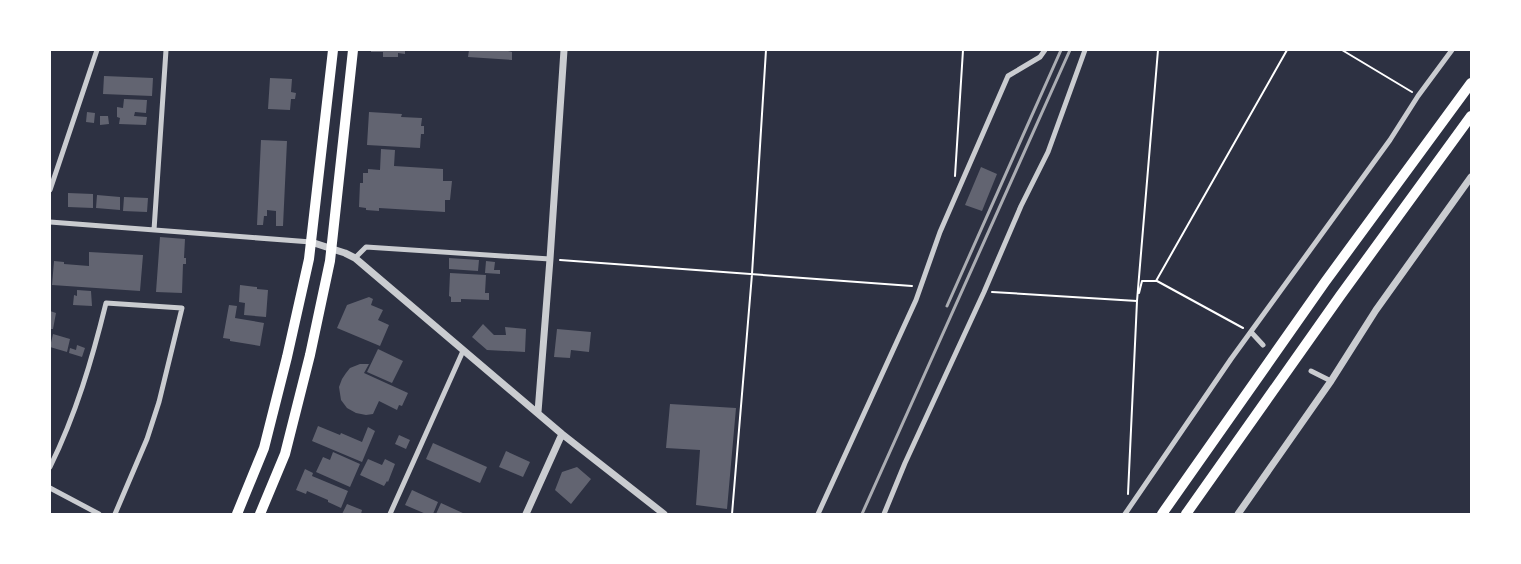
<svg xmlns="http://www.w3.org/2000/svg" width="1521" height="564" font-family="'Zilla Slab',serif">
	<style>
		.building { fill: #626471 }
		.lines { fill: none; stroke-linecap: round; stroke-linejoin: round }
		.path { stroke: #fff; stroke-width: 2 }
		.minor { stroke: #caccd0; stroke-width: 5 }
		.tertiary { stroke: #caccd0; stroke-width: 7 }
		.trunk { stroke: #fff; stroke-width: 10 }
		.motorway { stroke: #fff; stroke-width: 10 }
		.rail { stroke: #abadb3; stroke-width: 3 }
	</style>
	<rect width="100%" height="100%" fill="#2d3142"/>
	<path class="building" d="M371,50H405V54L398,53V57H383V52H371Z
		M469,50H504L512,52V60L468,57Z
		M104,76L153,78L152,96L103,94Z
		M270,78L292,79L291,92L296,93L295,99H291L290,110L268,109Z
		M124,99L147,100L146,113L135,112L134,116L147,117L146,125L119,124L120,118L117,117V107L123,108Z
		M87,112L95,113L94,123L86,122Z
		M369,112L402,114L401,117L422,118L421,126H424V134H421L420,148L367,145Z
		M100,116H108L109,124L100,125Z
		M261,140L287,141L283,226H276V211L267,210V216H264L263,225H257Z
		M381,149L395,150L394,166L443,169V181H452L450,200H445V212L379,208V211L366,210V208L359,207L360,183H363V173H368V169L380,170Z
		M981,167L997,174L982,211L965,205Z
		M68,193L93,194V208L68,207Z
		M97,195L120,197V210L96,208Z
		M124,197L148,198L147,212L123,211Z
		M160,237L185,239L184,258H186V264H183L182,293L156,292Z
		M89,252L143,255L140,291L52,285L54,261L64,262V264L89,266Z
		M449,258L479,260L478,271L449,269Z
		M486,261L495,262L494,270H500V274L485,273Z
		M450,273L486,275L485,293H489V300L461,299V302H451V297L449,296Z
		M240,285L257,287V289L268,290L266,317L244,315L245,303L239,302Z
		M77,290L91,291L92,306L73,305L74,295L77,296Z
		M369,297L373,299L371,305L383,310L378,320L389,325L380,346L337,328L347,305Z
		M229,305L237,306L235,318L264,323L260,346L230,341V339L223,338Z
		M50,311L56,313L53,329H50Z
		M483,324L494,335H506L505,327L526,329L525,352L487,350L472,337Z
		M557,329L591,332L589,352L571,350L570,358L554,357Z
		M53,334L70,339L67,352L50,347Z
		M77,345L85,348L82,357L69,353L70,348L76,350Z
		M378,349L403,361L392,383L367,372Z
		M360,364H369L364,373L408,393L402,406L399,405L397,410L379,401L373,414L366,415L356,413L347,408L341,400L339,387L342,379L346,373L350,368Z
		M670,404L736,408L727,509L696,505L700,450L666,448Z
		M318,426L340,435L341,433L362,442L368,427L375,431L362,462L312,441Z
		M399,435L410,440L406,449L395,444Z
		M433,443L487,467L480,483L426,459Z
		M506,451L530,462L523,477L499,467Z
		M333,452L360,464L350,487L316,472L323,457L330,460Z
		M368,459L382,465L385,459L395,464L388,482L387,481L384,486L360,475Z
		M577,467L591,479L571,504L555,490L562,472Z
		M305,469L313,473L312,476L348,491L341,508L328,502V500L307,491L306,494L296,490Z
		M412,490L438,502L433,514H426L405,505Z
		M441,503L465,514H436Z
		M347,504L362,510L361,514H342Z"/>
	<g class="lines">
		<path class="path" d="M1342,50L1412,92
			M955,176L963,50
			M560,260L912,286
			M1142,281H1156L1287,50
			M1157,281L1243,328
			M992,292L1137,301
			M1139,293L1142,281
			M1128,494L1137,301L1158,50
			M732,514L752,274L766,50"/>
		<path class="minor" d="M50,190L97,50
			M50,222L311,242
			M154,230L166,50
			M355,258L366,247L550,259
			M1251,332L1263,345
			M1311,371L1331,381
			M50,467C76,414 92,360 106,303L182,308L159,402L147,439L115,514
			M50,488L99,514
			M390,514L463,351
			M818,514L916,300L940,232L1008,76L1040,57L1045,50
			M884,514L905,463L984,292L1021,206L1048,152L1085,50
			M1125,514L1231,359L1390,140L1418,96L1452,50"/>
		<path class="tertiary" d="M311,242L345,253L355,258L562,434L664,514
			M538,412L550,259L564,50
			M526,514L562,434
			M1238,514L1331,381L1376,310L1471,177"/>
		<path class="trunk" d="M237,514L264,448L287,357L309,259L333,50
			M260,514L285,454L310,355L330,261L353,50"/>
		<path class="motorway" d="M1162,514L1325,282L1471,83
			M1186,514L1340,296L1471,116"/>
		<path class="rail" d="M947,306L1061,50
			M862,514L1070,50"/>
	</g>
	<rect width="1521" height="564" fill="none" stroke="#ffffff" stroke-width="102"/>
</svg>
